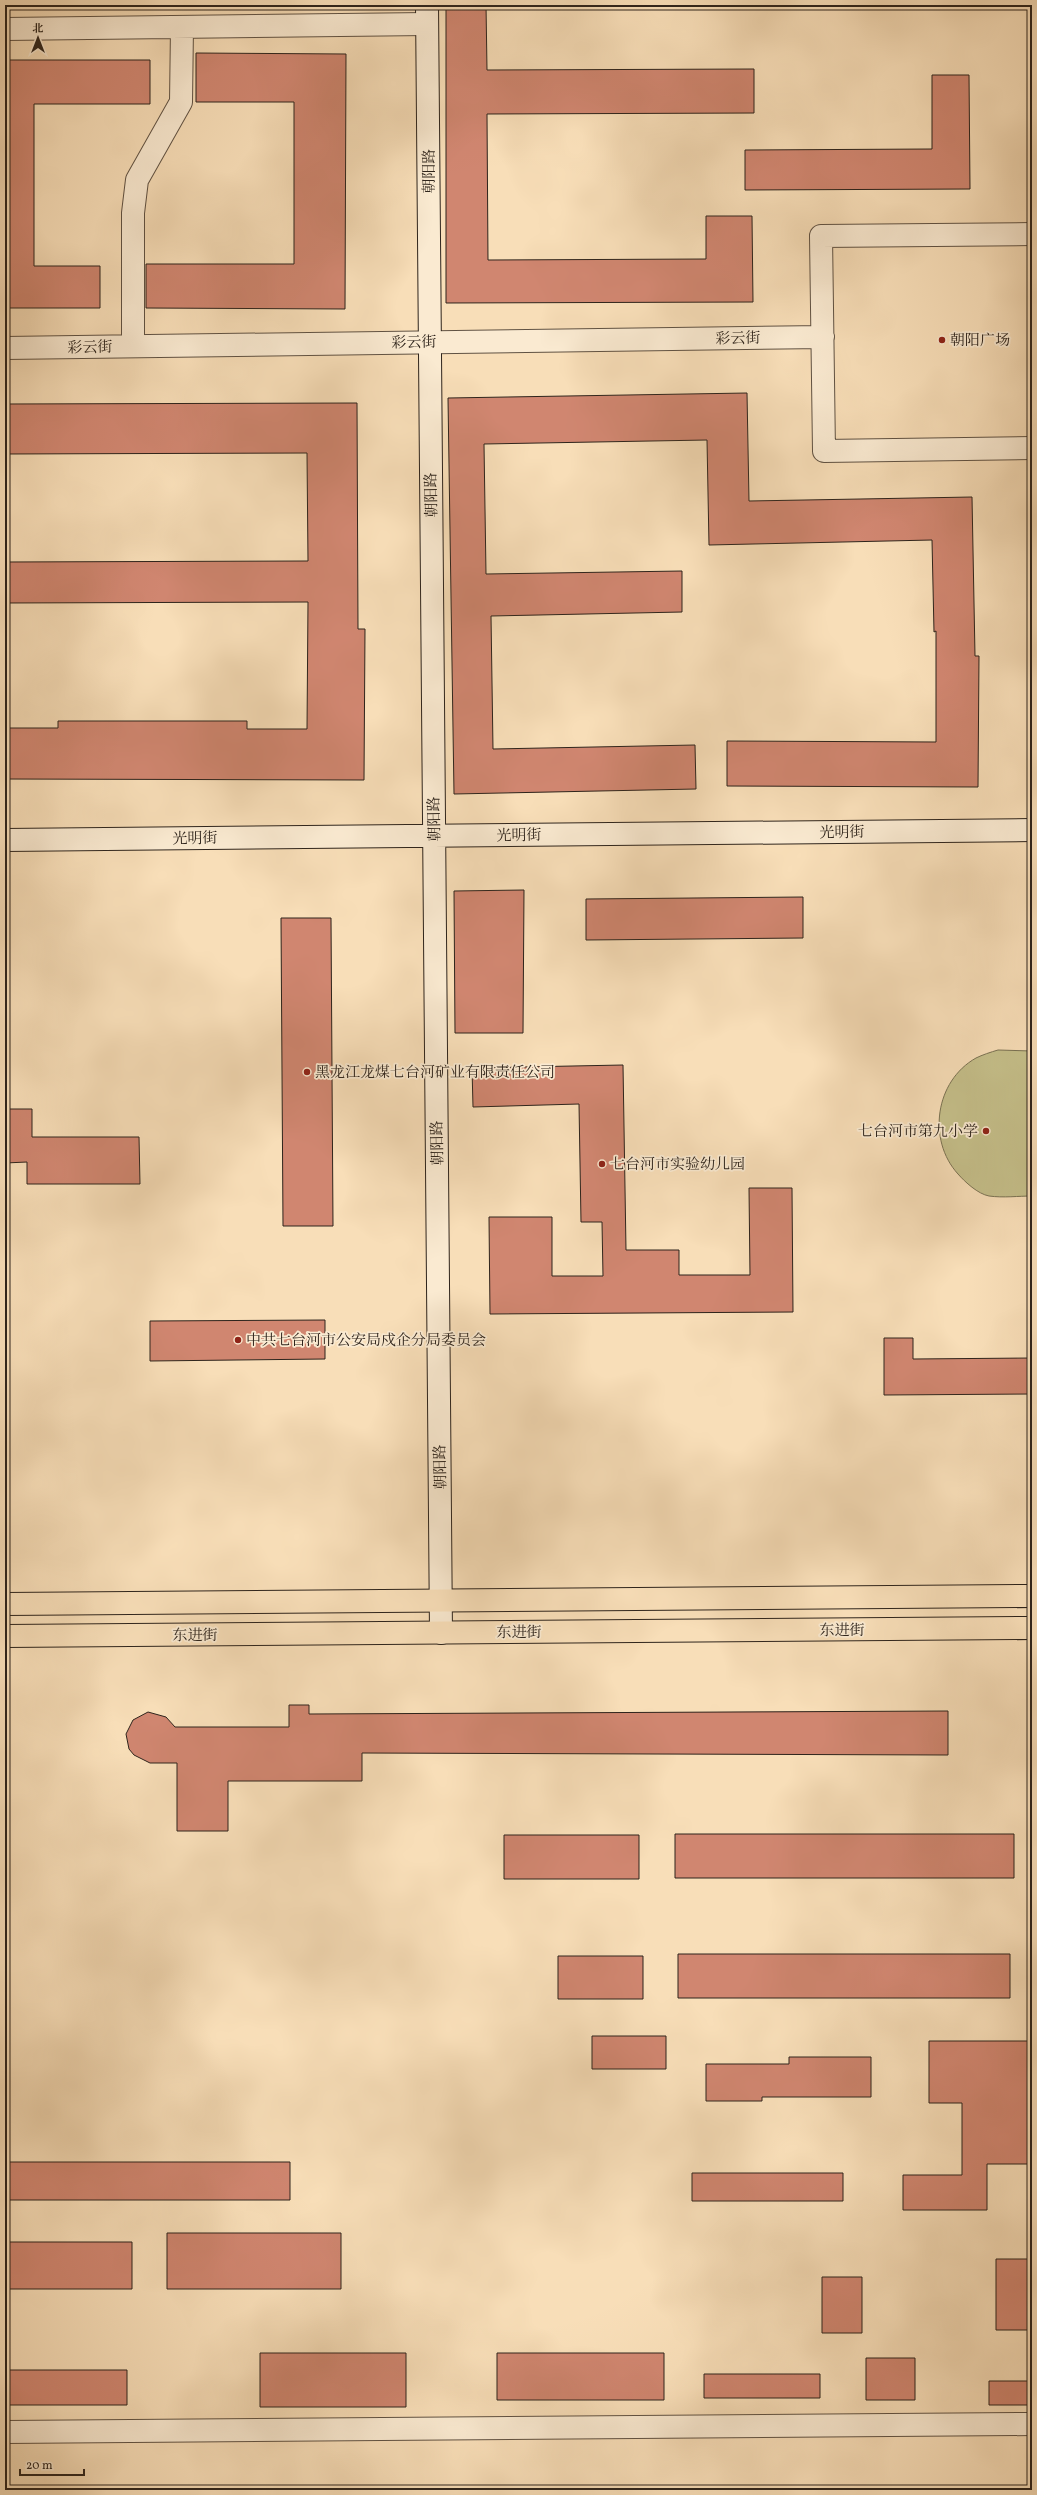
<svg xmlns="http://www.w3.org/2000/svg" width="1037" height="2495" font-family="Vollkorn,'Noto Serif SC',serif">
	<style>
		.green { fill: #c5bf8a; stroke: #7a7253 }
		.building { fill: #d08670; stroke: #2e241c }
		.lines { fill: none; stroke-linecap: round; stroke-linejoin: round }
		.street-casing { stroke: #605243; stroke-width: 24 }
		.secondary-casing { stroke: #2e241c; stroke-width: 24 }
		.primary-casing { stroke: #2e241c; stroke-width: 24 }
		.street { stroke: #faead1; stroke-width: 22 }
		.secondary { stroke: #faead1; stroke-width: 22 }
		.primary { stroke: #f8deb8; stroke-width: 22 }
		.poi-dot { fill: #8f2418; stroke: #faead1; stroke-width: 1.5 }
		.labels { text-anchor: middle; stroke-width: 3.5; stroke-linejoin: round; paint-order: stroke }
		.street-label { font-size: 15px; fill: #2e241c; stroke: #faead1 }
		.poi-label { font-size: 15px; fill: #2e241c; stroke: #faead1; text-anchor: start }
	</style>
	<rect width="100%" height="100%" fill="#f8deb8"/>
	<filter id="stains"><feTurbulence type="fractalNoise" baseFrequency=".005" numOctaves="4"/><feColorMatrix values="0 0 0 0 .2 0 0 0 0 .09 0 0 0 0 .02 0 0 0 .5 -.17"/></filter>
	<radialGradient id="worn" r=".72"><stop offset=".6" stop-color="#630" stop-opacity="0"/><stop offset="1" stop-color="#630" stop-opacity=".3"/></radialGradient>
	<path class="green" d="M998,1050L1032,1051V1196C1019,1196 1003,1198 989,1196C978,1194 965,1182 958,1174C927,1140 935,1081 976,1058C982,1055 991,1052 998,1050Z"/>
	<path class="building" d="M446,5H486L487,70L754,69V113L487,114L488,260L706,259V216H752L753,302L446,303Z
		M196,53L346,54L345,309L146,308V264H294V102H196Z
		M5,60H150V104H34V266H100V308H5Z
		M932,75H969L970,189L745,190V150L932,149Z
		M747,393L749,501L972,497L975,656H979L978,787L727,786V741L936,742V631L934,632L932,540L709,545L707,440L484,444L486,574L682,571V612L491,616L493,749L695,745L696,789L454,794L448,398Z
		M357,403L358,629H365L364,780L5,779V728H58V721H247V729H307L308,602L5,603V562L308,561L307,453L5,454V404Z
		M524,890L523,1033H455L454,891Z
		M803,897V938L586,940V899Z
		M281,918H331L333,1226H283Z
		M623,1065L626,1250H679V1275H750L749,1188H792L793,1312L490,1314L489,1217H552V1276H603L602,1222H581L579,1104L473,1107L472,1068Z
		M5,1109H32V1137H139L140,1184H27V1162L5,1163Z
		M325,1320V1359L150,1361V1321Z
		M884,1338H913V1359L1032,1358V1394L884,1395Z
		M289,1705H309V1714L948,1711V1755L362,1753V1781H228V1831H177V1763H150L134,1755L129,1749L126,1734L133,1720L148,1712L166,1717L175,1727H289Z
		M675,1834H1014V1878H675Z
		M504,1835H639V1879H504Z
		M678,1954H1010V1998H678Z
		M558,1956H643V1999H558Z
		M592,2036H666V2069H592Z
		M929,2041H1032V2164H987V2210H903V2175H962V2103H929Z
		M789,2057H871V2097H762V2101H706V2064H789Z
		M5,2162H290V2200H5Z
		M692,2173H843V2201H692Z
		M167,2233H341V2289H167Z
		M5,2242H132V2289H5Z
		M996,2259H1032V2330H996Z
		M822,2277H862V2333H822Z
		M260,2353H406V2407H260Z
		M497,2353H664V2400H497Z
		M866,2358H915V2400H866Z
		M5,2370H127V2405H5Z
		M704,2374H820V2398H704Z
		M989,2381H1032V2405H989Z"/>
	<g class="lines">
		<g class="street-casing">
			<path id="street" d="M5,29L427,24
				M1032,234L821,236L824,451L1032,448
				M133,346V213L137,180L181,102L182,27
				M5,348L823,337
				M5,2432L1032,2424"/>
		</g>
		<g class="secondary-casing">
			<path id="secondary" d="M427,5L441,1633
				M5,840L1032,830"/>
		</g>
		<g class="primary-casing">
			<path id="primary" d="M5,1604L1032,1596
				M5,1636L1032,1628"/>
		</g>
		<use href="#street" class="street"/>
		<use href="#secondary" class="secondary"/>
		<use href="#primary" class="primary"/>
	</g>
	<g class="poi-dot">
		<circle cx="942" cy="340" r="4"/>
		<circle cx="307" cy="1072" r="4"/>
		<circle cx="986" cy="1131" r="4"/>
		<circle cx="602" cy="1164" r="4"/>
		<circle cx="238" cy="1340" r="4"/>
	</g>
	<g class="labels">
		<g class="street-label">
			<text transform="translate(429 171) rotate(-90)" y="5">朝阳路</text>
			<text transform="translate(738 338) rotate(-1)" y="5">彩云街</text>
			<text transform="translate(414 342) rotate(-1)" y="5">彩云街</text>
			<text transform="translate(90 347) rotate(-1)" y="5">彩云街</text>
			<text transform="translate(431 495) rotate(-91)" y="5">朝阳路</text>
			<text transform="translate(434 819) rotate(-91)" y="5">朝阳路</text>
			<text transform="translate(842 832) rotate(-1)" y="5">光明街</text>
			<text transform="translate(519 835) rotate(-1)" y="5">光明街</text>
			<text transform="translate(195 838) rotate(-1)" y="5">光明街</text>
			<text transform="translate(437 1143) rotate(-91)" y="5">朝阳路</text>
			<text transform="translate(440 1467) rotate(-91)" y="5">朝阳路</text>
			<text x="842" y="1635">东进街</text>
			<text x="519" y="1637">东进街</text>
			<text x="195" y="1640">东进街</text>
		</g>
		<g class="poi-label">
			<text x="950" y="345">朝阳广场</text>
			<text x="315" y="1077">黑龙江龙煤七台河矿业有限责任公司</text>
			<text x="978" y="1136" text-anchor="end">七台河市第九小学</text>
			<text x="610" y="1169">七台河市实验幼儿园</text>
			<text x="246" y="1345">中共七台河市公安局戍企分局委员会</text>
		</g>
	</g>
	<rect width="1037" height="2495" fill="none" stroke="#f8deb8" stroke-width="20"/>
	<rect x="6" y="6" width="1025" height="2483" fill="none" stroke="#2e241c" stroke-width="2"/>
	<rect x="10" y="10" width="1017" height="2475" fill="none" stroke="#2e241c"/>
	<g transform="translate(38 38)" stroke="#faead1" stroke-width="3" paint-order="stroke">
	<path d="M0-3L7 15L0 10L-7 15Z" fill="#2e241c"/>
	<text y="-6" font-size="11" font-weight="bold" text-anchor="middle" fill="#2e241c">北</text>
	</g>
	<path d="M20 2469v6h64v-6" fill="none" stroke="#2e241c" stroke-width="2"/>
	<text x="26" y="2469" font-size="12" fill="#2e241c" stroke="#faead1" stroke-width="3" paint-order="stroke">20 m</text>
	<rect width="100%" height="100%" filter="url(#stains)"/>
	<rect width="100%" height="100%" fill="url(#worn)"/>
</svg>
